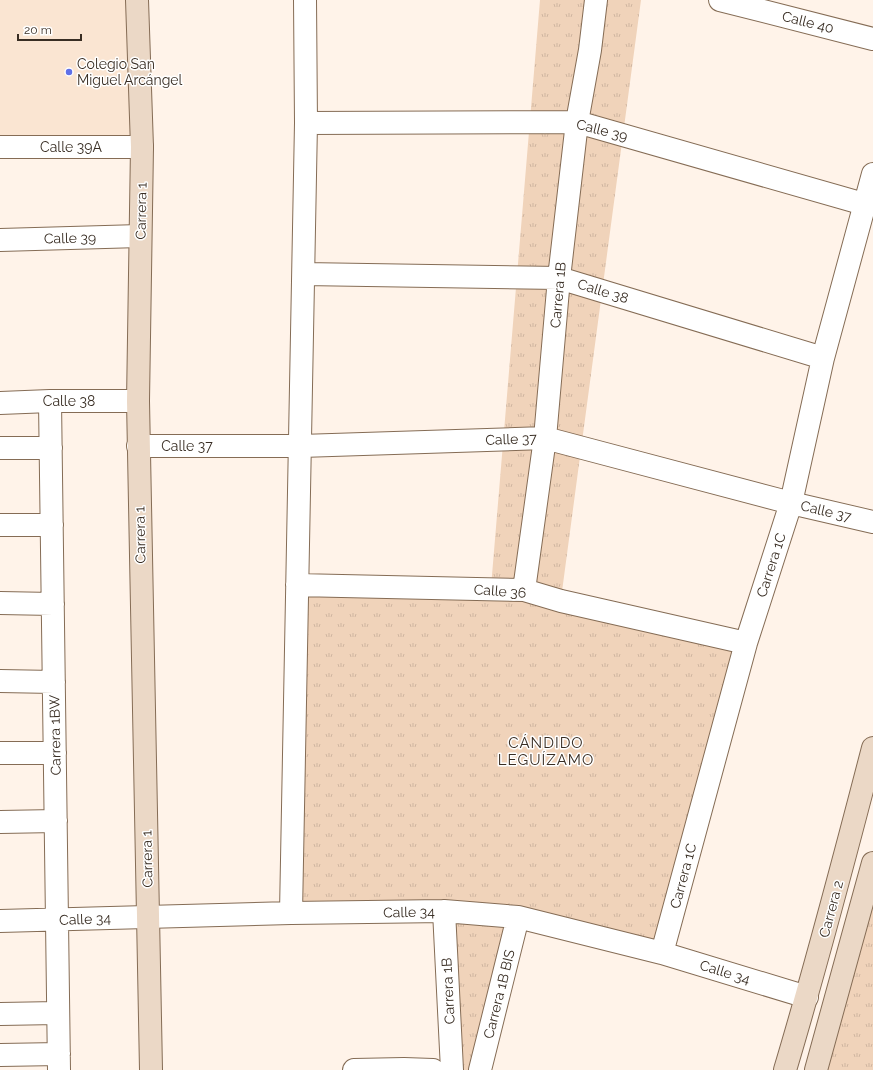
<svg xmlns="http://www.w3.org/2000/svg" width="873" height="1070" font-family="Raleway,sans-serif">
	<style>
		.built { fill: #fae5d2 }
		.grass { fill: url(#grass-tufts) }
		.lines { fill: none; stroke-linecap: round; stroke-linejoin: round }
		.street-casing { stroke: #856c55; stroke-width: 24 }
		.secondary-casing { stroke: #856c55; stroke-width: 24 }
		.street { stroke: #fff; stroke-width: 22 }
		.secondary { stroke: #ebd8c6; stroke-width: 22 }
		.poi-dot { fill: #5f70e8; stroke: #fff; stroke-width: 1.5 }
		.labels { text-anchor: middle; stroke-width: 3; stroke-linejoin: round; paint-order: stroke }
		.street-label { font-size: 14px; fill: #382d23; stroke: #fff }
		.poi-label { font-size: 14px; fill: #382d23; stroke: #fff; text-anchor: start }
		.neighbourhood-label { font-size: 15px; letter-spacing: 1px; fill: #382d23; stroke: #fff }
	</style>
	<defs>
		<pattern id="grass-tufts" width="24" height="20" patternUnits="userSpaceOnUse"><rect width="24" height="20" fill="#f0d3ba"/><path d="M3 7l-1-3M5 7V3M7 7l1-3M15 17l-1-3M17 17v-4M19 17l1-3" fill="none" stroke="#cfb5a0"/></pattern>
	</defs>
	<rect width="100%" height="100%" fill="#fff3e9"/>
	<path class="built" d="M0,0H138V145L0,144Z"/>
	<path class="grass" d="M540,0H641L561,599L746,643L662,953L516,918L478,1070H455L445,913L296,912L299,587H491Z
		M873,863V1070H816Z"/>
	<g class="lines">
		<g class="street-casing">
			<path id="street" d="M720,0L873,39
				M306,123L577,122L864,204
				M0,147H142
				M0,240L140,236
				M304,274L559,278L823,358
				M50,401L59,1070
				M0,403L50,401H138
				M138,446H301L545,438L791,503L873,522
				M0,448H51
				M0,525H52
				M297,585L524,590L561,601L746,643
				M524,590L545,438L559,278L577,122L590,50L596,0
				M0,603L53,604
				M0,681L54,682
				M0,753H55
				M0,822L56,821
				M444,911L452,1070
				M291,913L306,123L305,0
				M0,921L291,913L444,911L518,917L662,953L807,997
				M662,953L746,643L791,503L823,358L873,174
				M0,1014L57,1013
				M0,1055L59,1054
				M354,1070L404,1069L433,1070
				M480,1070L518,917"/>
		</g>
		<g class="secondary-casing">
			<path id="secondary" d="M137,0L142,147L138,401L151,1070
				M785,1070C817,963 845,856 873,748
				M816,1070L873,863"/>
		</g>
		<use href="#street" class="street"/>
		<use href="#secondary" class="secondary"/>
	</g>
	<circle class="poi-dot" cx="69" cy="72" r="4"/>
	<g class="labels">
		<g class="street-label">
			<text transform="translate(808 22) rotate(14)" y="5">Calle 40</text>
			<text transform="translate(602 130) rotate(14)" y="5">Calle 39</text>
			<text x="71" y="152">Calle 39A</text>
			<text transform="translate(141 211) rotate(-89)" y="5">Carrera 1</text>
			<text transform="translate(70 238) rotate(-1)" y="5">Calle 39</text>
			<text transform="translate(603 291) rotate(17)" y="5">Calle 38</text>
			<text transform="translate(558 295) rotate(-85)" y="5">Carrera 1B</text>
			<text x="69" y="406">Calle 38</text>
			<text transform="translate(511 439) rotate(-2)" y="5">Calle 37</text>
			<text x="187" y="451">Calle 37</text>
			<text transform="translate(826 511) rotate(13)" y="5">Calle 37</text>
			<text transform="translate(140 535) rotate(-91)" y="5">Carrera 1</text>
			<text transform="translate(771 565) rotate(-72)" y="5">Carrera 1C</text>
			<text transform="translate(500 591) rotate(4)" y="5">Calle 36</text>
			<text transform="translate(55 735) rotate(-91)" y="5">Carrera 1BW</text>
			<text transform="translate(147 859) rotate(-91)" y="5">Carrera 1</text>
			<text transform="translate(683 876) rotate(-75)" y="5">Carrera 1C</text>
			<text transform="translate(831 909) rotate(-75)" y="5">Carrera 2</text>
			<text transform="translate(409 912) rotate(-1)" y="5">Calle 34</text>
			<text transform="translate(85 919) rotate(-2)" y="5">Calle 34</text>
			<text transform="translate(725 972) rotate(17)" y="5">Calle 34</text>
			<text transform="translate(448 991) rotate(-93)" y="5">Carrera 1B</text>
			<text transform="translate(499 994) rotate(-76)" y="5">Carrera 1B BIS</text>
		</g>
		<g class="poi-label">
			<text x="77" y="69">Colegio San<tspan x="77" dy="16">Miguel Arcángel</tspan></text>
		</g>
		<g class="neighbourhood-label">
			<text x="546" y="748">CÁNDIDO<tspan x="546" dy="17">LEGUÍZAMO</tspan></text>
		</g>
	</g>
	<path d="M18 34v6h63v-6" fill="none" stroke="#382d23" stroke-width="2"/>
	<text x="24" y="34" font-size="12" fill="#382d23" stroke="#ffffff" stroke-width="3" paint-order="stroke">20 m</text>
</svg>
